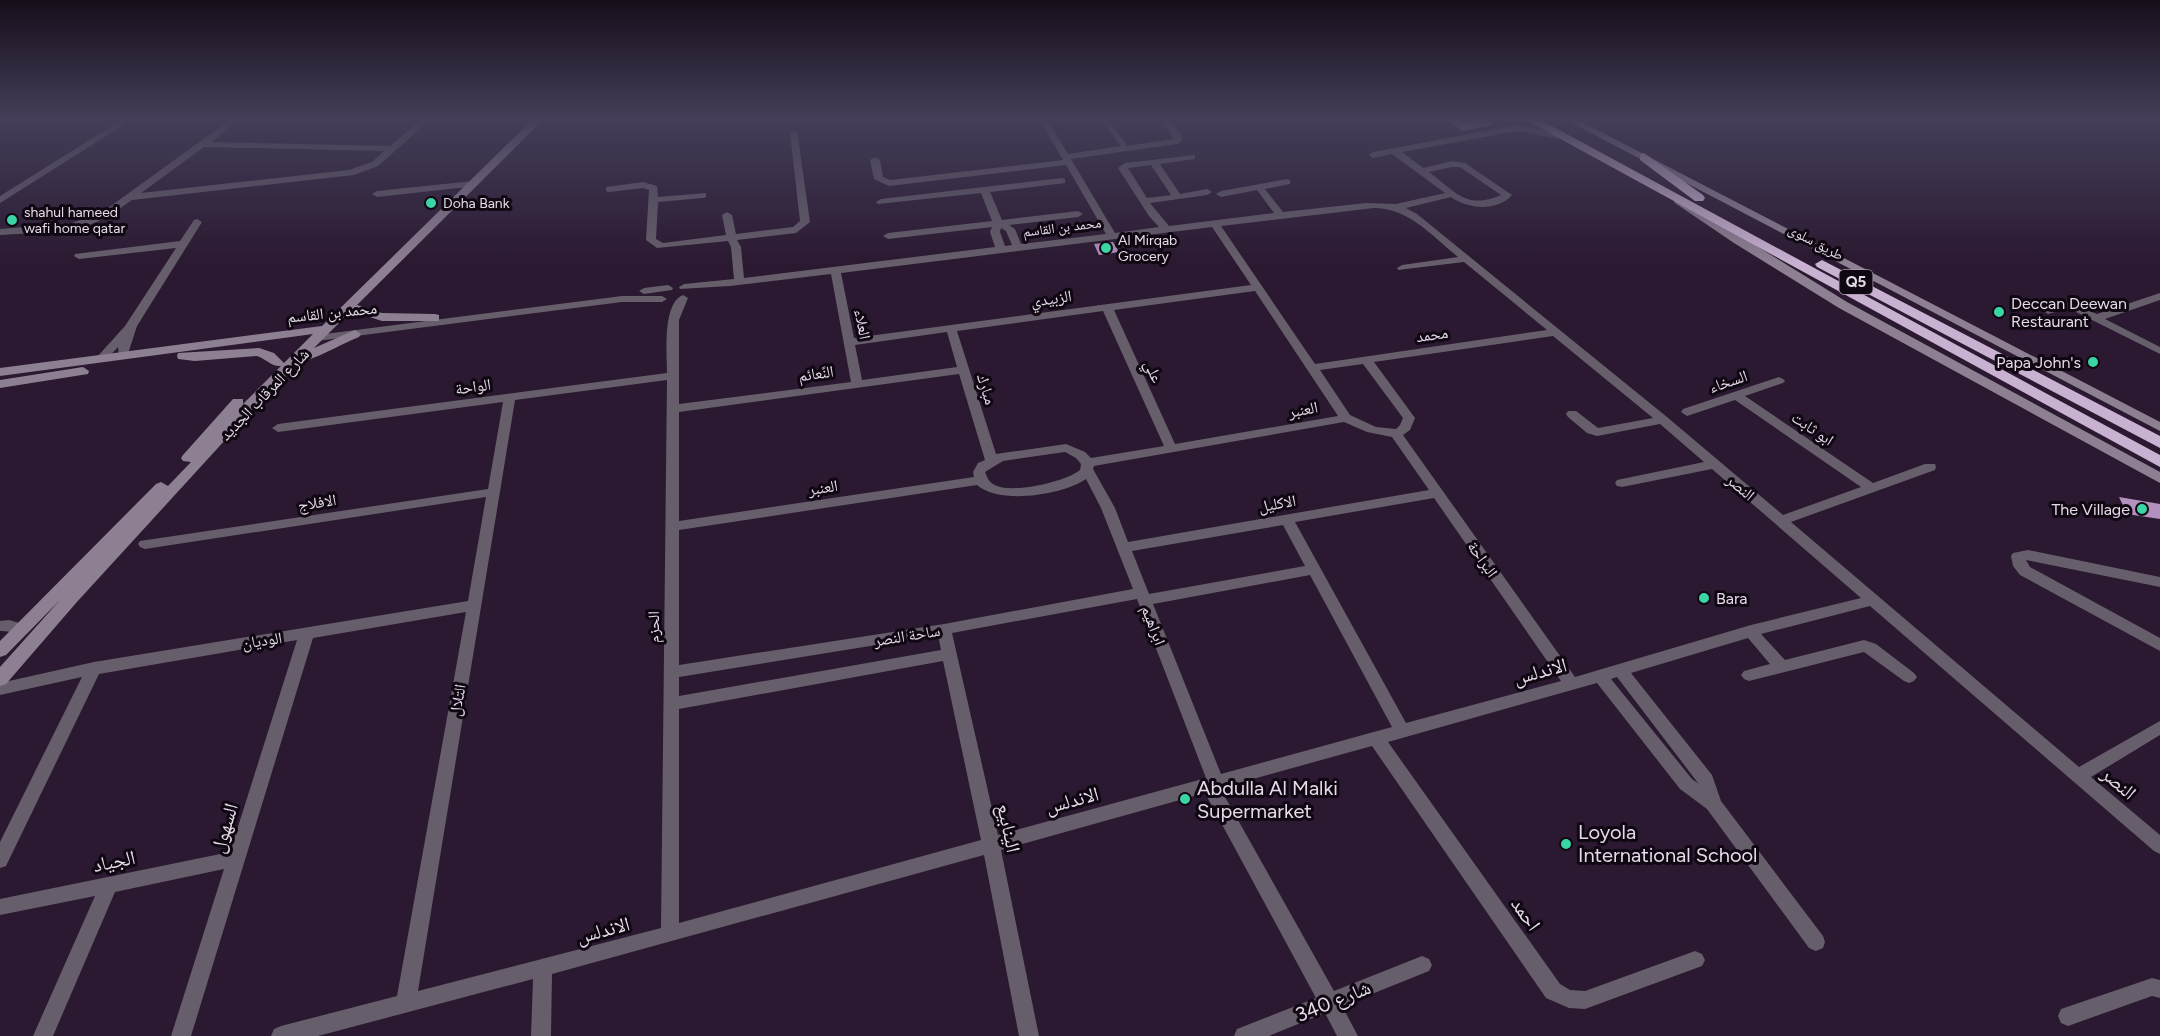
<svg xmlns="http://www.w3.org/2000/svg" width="2160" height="1036" font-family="Figtree,'Noto Naskh Arabic',sans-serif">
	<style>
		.building { fill: #b391be }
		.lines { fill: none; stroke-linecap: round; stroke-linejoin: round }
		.street { fill: #665e6a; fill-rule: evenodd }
		.secondary { fill: #8e8093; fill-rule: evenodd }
		.highway { fill: #c9b2d1; fill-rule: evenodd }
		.poi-dot { fill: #3ad4a5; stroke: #0f0711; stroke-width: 2 }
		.labels { text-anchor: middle; stroke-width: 6; stroke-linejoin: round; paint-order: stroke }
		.far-poi-label { font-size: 14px; fill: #e5dae9; stroke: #0f0711; text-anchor: start }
		.far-street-label { font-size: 14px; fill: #e5dae9; stroke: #0f0711 }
		.shield { fill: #0f0711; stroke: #a59ba8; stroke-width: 1.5 }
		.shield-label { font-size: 15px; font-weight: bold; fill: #e5dae9 }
		.street-label { font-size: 16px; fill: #e5dae9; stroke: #0f0711 }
		.poi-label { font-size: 16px; fill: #e5dae9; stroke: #0f0711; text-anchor: start }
		.near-street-label { font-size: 20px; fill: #e5dae9; stroke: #0f0711 }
		.near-poi-label { font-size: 20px; fill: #e5dae9; stroke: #0f0711; text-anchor: start }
	</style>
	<rect width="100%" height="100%" fill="#2a1930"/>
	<path class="building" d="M1445,119H1491L1492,125L1463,131Z
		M1113,242L1119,252L1099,255L1094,244Z
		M2119,497L2160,504V519L2127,514Z"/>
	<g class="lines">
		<path class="street" d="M123,119H133L0,203V196Z
			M231,119H241L211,142L390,146L422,119H431L378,166L354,175L132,200C119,209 107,218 92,224C64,234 30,233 0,235V229L72,223L104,211ZM204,147L384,151L372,162L349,170L141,193Z
			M1039,119H1047L1068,154L1121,146L1100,119H1108L1126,144L1125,146L1174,139L1160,119H1169L1183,137L1180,143L1177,144L1071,159L1115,233L1159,227L1149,216L1118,168L1125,163L1195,155V159L1160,164L1180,194L1207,189L1212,192L1207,195L1150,203L1169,226L1274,213L1257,190L1221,197L1216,194L1221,191L1287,179L1290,180V184L1265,189L1283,212L1366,203L1396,204L1445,193L1392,154L1373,158L1369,155L1373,152L1517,125L1563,134L1564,136L1560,139L1517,131L1402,152L1423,168L1452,161L1465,163L1512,195C1497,212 1467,209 1451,197L1406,208L1417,214L1667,417L1783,515L1861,487L1735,400L1687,416L1681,412L1683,409L1779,377L1783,379L1785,381L1783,383L1745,396L1873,483L1925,464H1935L1936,467L1935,470L1791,522L2079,767L2160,721V735L2091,777L2160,835V854L2154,851L1870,606L1761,634L1785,660L1864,640L1876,644L1914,673L1917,677L1914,681L1909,683L1904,681L1864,652L1749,681L1744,679L1741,675L1744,671L1770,664L1748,638L1631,673L1712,775L1721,801L1823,936L1825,942L1823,948L1816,951L1809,948L1707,809L1680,789L1597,683L1388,742L1560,984L1570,990L1585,991L1695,951L1702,954L1705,960L1702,966L1585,1009L1569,1008L1546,998L1372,746L1220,788L1334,991L1422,956L1429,959L1432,965L1429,971L1342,1006L1358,1036H1337L1325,1013L1269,1036H1234L1237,1029L1316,998L1205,793L1001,850L1039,1036H1019L984,855L552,974L551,1036H531L533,979L318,1036H271L274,1029L281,1026L397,996L466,612L313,638L191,1036H171L224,869L115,892L53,1036H33L95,896L0,915V899L230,852L297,640L99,674L6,866L0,868V842L82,677L0,695V683L94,662L468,601L486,497L145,549L140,547L138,544L140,541L488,489L503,402L278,432L272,428L278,424L667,373C667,354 662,303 683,295L688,298L679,320V404L851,382L831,274L730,286L680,289L679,287L684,284L734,279L731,247L728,241L657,248L646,240L649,190L643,188L609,192L606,191V187L643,182L657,186L658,197L706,193V197L703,198L658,202L656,239L663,243L726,235L722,215L727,212L732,215L736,234L793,227L800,221L790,133L797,131L810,222L796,233L737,240L741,247L744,278L995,247L990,232L992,227L888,239L883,236L888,233L992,221L981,193L878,204L876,202L881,199L1062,178L1065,179V183L990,192L1002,220L1078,211L1083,214L1078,217L1009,225L1015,229L1021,244L1106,234L1066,165L889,186L874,179L870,160L875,157L880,160L883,177L890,180L1063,160ZM1151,165L1171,195L1147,198L1128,168ZM1452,167H1460L1501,195C1466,210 1456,192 1429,172ZM1374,208C1409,208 1432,236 1458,257L1402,265L1397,268L1398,270L1464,262L1547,330L1315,364L1221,226ZM1212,227L1251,285L854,338L841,273ZM1001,228L1006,231L1012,245L1005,246L1000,232ZM1255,291L1338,416L1175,444L1114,310ZM1103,311L1164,446L1091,458L1085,452L1066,444L996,454L957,331ZM947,332L957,367L862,380L855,345ZM1553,336L1653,418L1598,428L1576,411H1568L1566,414L1568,417L1587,433L1597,436L1660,424L1704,462L1617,480L1615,483L1617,486L1622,487L1712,469L1861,598L1751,625L1575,677L1403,435L1410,430L1415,418L1374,362ZM1363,364L1403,418L1400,425L1396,429L1376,427L1350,415L1320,370ZM959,374L985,460L978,463L973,472L974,477L679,521V412ZM667,380L661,928L418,991L515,400ZM1344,422L1367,432L1392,437L1429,490L1128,542L1115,508L1093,469L1094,466ZM1065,452L1076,458L1081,464L1080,470C1065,482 1015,493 997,486C989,483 988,479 985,472L1003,461ZM1086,479L1101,508L1133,589L944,624L679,665V530L977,485C999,505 1063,495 1086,479ZM1434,498L1561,681L1406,723L1295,522ZM1283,525L1305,566L1149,594L1132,551ZM1310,575L1392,727L1221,774L1153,604ZM1137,599L1206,778L998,835L952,633ZM938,635L941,650L679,696V677ZM943,661L981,840L679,923V709ZM1617,677L1698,783L1699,784L1692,779L1611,679Z
			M473,181L476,182V186L377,197L372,194L377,191Z
			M197,219L202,222L137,326L127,357H119L118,347L105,361H97V357L125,326L176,248L79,259L74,256L75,254L180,241L194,220Z
			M668,285L673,288L672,290L644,294L639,291L644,288Z
			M2160,293V300L2105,319L2160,347V354L2072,310L2066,309L2048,314L2043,311L2066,302L2097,314Z
			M622,296H662L667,299L662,302H622L317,341L311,338L317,335Z
			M2028,550L2160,577V587L2026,560L2030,567L2160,638V651L2020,575L2013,566L2011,556L2013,553Z
			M9,620L27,625L29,629L27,633C19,636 10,630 0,631V621Z
			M2152,978L2160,980V998L2152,996L2068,1026L2061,1023L2058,1016L2061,1009Z"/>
		<path class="secondary" d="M533,119H544L357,305L382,313L435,314L439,315V321H382L351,311L314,348L355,330L361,334L359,337C347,341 311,362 301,361L260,402L76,603L6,684L0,686V667L60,600L6,655L0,657V641L156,484L161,482L168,486L191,462L183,461L181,458L183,455L233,399H243V404L281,366C272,367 266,359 257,356L195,361L178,359L177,356L178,353L259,348L274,353L284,363L313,334L0,376V368L322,326Z
			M1564,119H1576L2160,422V431Z
			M1679,198L1847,302L2160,472V483L1839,308L1734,243L1675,203L1674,201Z
			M83,367L89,371L88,374L0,388V380Z"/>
		<path class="highway" d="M1524,119H1539L2160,455V467Z
			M1644,153L1703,195L1705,198L1703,201H1695L1640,160V154Z
			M1822,260L2160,436V448L1817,267L1815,264Z"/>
	</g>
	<linearGradient id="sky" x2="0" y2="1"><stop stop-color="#170e1a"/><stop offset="0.45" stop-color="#443e59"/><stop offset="1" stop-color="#443e59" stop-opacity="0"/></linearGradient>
	<rect width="2160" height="264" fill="url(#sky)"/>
	<g class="poi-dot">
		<circle cx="431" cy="203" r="6"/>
		<circle cx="12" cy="220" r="6"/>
		<circle cx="1106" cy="248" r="6"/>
		<circle cx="1999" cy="312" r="6"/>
		<circle cx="2093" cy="362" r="6"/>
		<circle cx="2142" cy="509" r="6"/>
		<circle cx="1704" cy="598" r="6"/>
		<circle cx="1185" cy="799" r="6"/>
		<circle cx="1566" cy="844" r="6"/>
	</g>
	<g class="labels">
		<g class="far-poi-label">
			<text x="443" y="208">Doha Bank</text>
			<text x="24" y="217">shahul hameed<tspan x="24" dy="16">wafi home qatar</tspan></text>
			<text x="1118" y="245">Al Mirqab<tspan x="1118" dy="16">Grocery</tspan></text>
		</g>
		<g class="far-street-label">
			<text transform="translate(1062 227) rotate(-7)" y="5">محمد بن القاسم</text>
			<text transform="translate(1816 242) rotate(28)" y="5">طريق سلوى</text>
		</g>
		<rect class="shield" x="1839.5" y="270" width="33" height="24" rx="4.5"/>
		<g class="shield-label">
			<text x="1856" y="287">Q5</text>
		</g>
		<g class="street-label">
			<text transform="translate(1051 298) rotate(-8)" y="6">الزبيدي</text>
			<text transform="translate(332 312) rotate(-6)" y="6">محمد بن القاسم</text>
			<text transform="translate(863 324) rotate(79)" y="6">العلاء</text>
			<text transform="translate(1432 334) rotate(-8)" y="6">محمد</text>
			<text transform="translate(1154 371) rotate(65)" y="6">علي</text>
			<text transform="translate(816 373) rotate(-8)" y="6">النًعائم</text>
			<text transform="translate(1728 381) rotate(-19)" y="6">السخاء</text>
			<text transform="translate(473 386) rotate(-8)" y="6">الواحة</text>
			<text transform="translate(987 389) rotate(73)" y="6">مبارك</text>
			<text transform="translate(264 394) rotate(-46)" y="6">شارع المرقاب الجديد</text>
			<text transform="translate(1303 409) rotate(-11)" y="6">العنبر</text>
			<text transform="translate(1813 428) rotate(34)" y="6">ابو ثابت</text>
			<text transform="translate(823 487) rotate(-9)" y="6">العنبر</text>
			<text transform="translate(1741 487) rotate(40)" y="6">النصر</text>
			<text transform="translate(317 502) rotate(-9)" y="6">الافلاج</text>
			<text transform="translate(1277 503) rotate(-10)" y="6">الاكليل</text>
			<text transform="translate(1483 559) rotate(55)" y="6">البراحة</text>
			<text transform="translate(1154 625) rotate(69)" y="6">ابراهيم</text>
			<text transform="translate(653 627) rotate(-90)" y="6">الحزم</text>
			<text transform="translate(907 635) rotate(-9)" y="6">ساحة النصر</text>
			<text transform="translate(262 640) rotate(-9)" y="6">الوديان</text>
			<text transform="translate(457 700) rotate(-80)" y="6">التلال</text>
		</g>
		<g class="poi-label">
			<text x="2011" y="309">Deccan Deewan<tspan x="2011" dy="18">Restaurant</tspan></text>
			<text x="2081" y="368" text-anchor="end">Papa John's</text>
			<text x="2130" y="515" text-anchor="end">The Village</text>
			<text x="1716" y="604">Bara</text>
		</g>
		<g class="near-street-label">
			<text transform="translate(1540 671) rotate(-15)" y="7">الاندلس</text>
			<text transform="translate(2119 783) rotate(41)" y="7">النصر</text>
			<text transform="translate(1072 800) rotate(-15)" y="7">الاندلس</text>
			<text transform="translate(224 828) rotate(-73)" y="7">السهول</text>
			<text transform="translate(1009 828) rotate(78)" y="7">الينابيع</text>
			<text transform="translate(114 861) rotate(-12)" y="7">الجياد</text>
			<text transform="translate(1526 914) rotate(55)" y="7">احمد</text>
			<text transform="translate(603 930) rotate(-15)" y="7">الاندلس</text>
			<text transform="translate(1333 1001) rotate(-22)" y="7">شارع 340</text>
		</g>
		<g class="near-poi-label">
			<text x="1197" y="795">Abdulla Al Malki<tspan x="1197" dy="23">Supermarket</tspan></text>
			<text x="1578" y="839">Loyola<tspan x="1578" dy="23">International School</tspan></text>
		</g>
	</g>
</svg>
